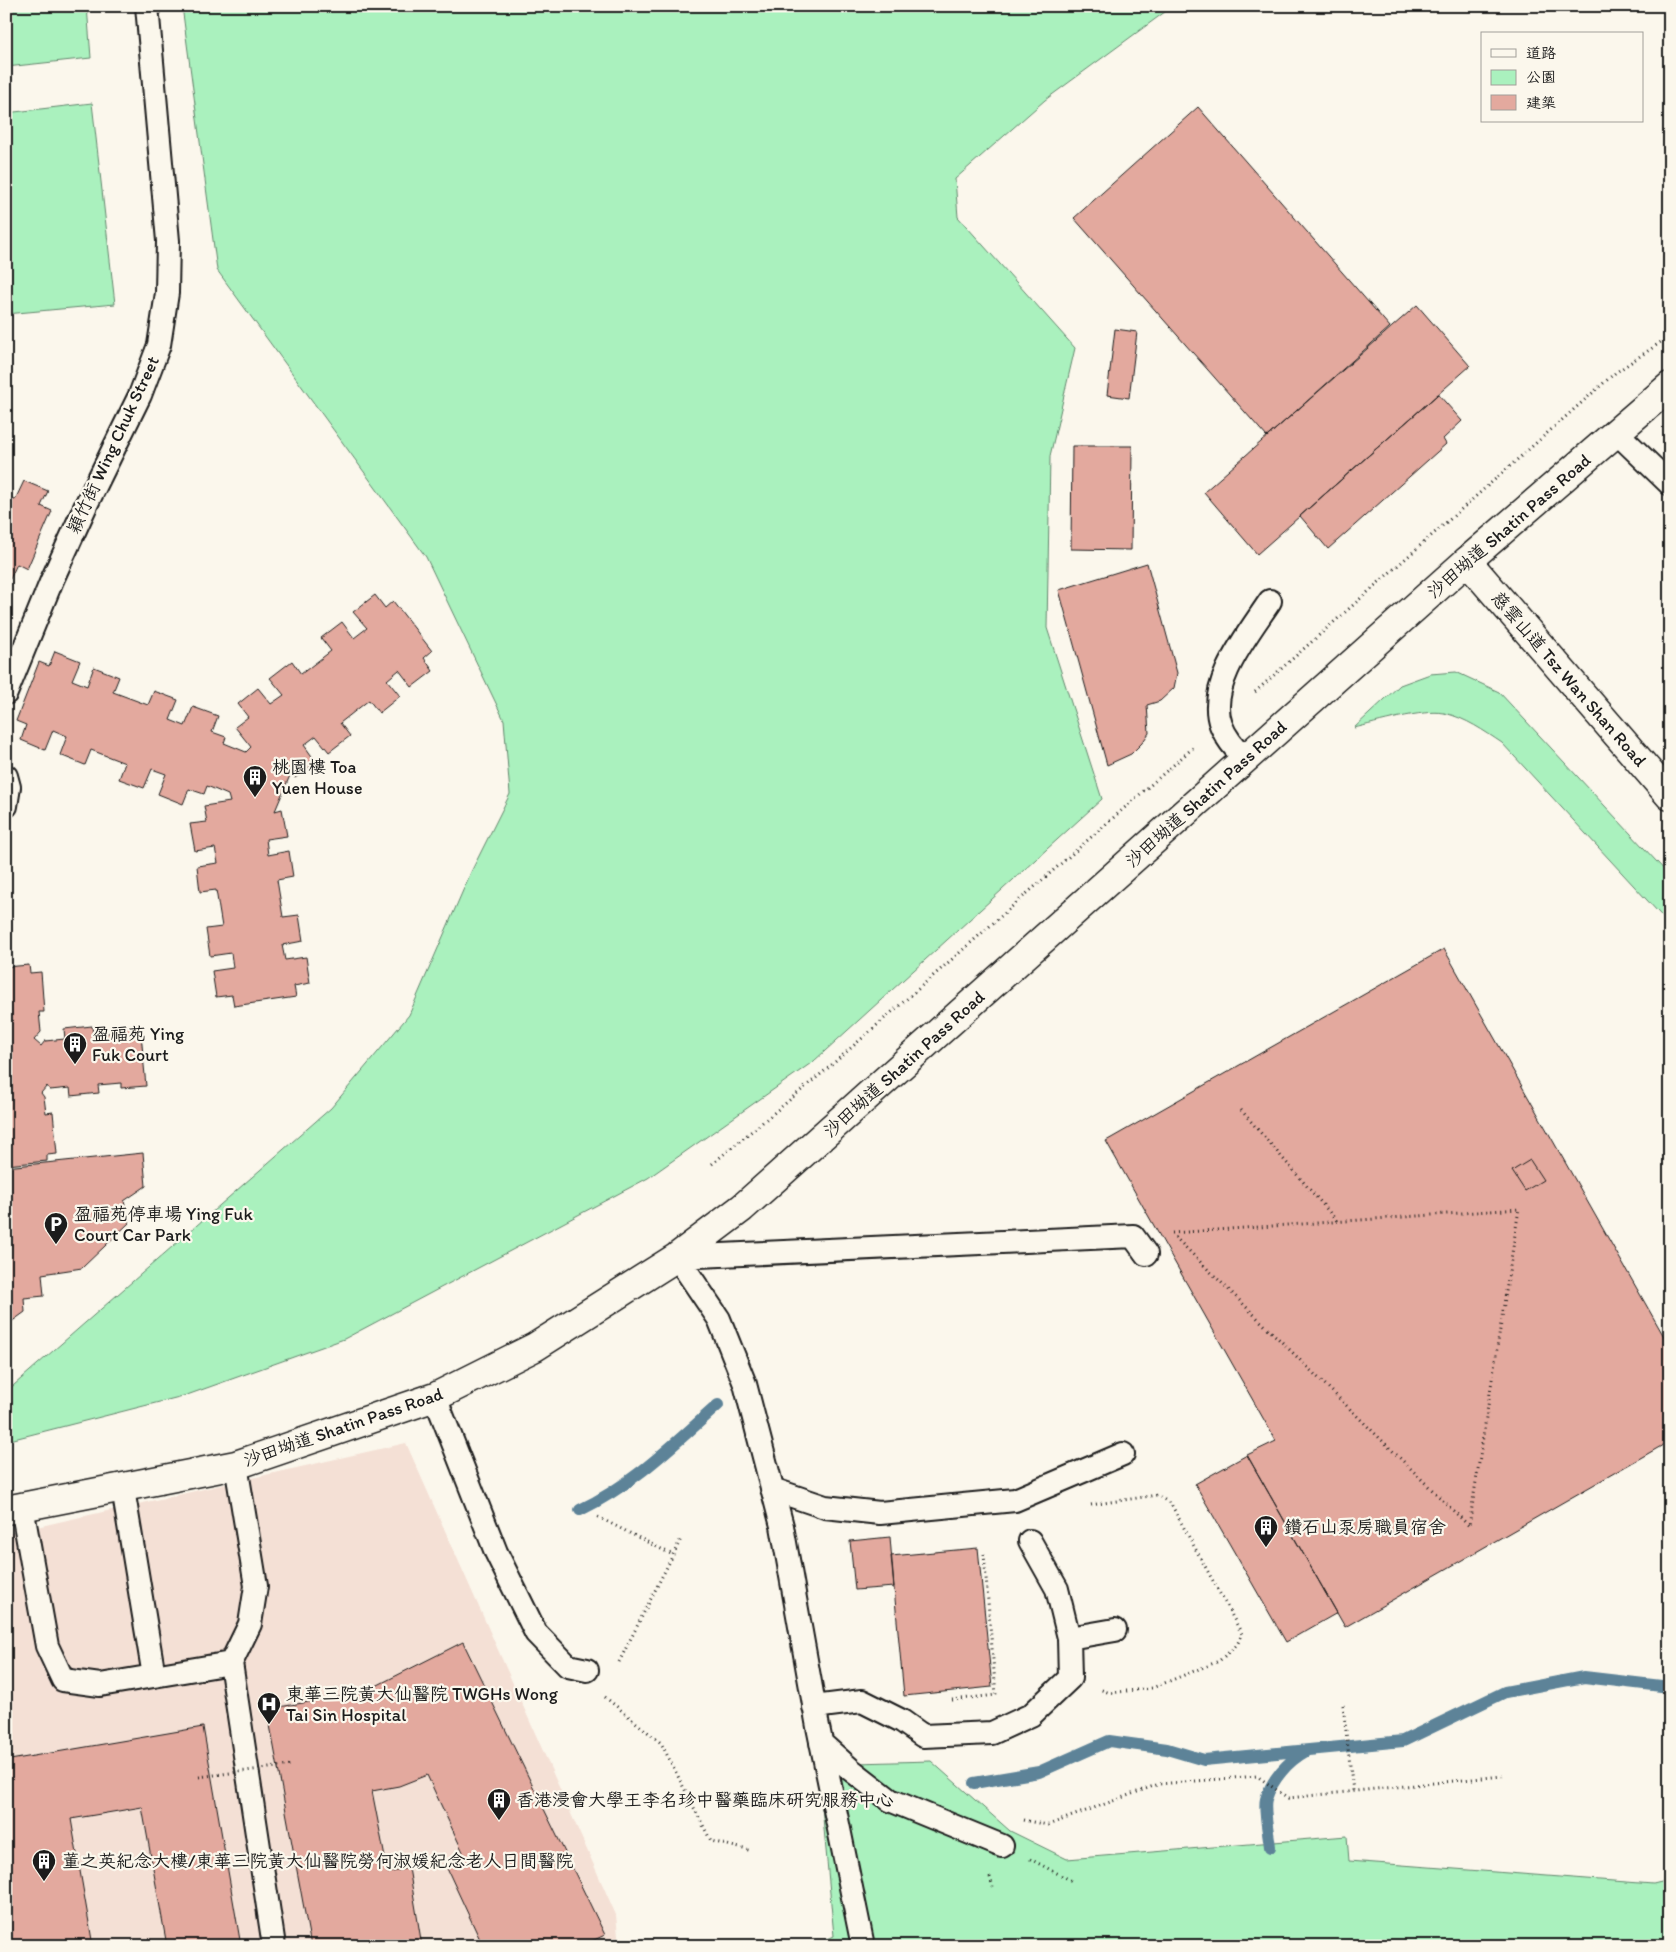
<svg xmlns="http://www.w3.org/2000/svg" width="1676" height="1952" font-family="Itim,'LXGW WenKai TC',sans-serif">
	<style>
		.built { fill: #f4e0d5 }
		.green { fill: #aaf1be; stroke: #63866d }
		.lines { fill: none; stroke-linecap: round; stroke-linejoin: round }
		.stream { stroke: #5d8398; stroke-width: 12 }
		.building { fill: #e3a99e; stroke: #1c1c1c }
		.service-casing { stroke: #1c1c1c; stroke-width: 26 }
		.minor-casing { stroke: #1c1c1c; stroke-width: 31 }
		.secondary-casing { stroke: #1c1c1c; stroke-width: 31 }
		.path { stroke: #1c1c1c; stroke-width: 3; stroke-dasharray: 1 4; stroke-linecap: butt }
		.service { stroke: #fbf7ec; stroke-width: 22 }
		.minor { stroke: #fbf7ec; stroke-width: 28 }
		.secondary { stroke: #fbf7ec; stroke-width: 28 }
		.path-bridge { stroke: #1c1c1c; stroke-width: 3; stroke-dasharray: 1 4; stroke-linecap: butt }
		.labels { text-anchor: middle; stroke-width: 4.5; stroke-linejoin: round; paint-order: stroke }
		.street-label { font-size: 18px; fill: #1c1c1c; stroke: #fbf7ec }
		.poi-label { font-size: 18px; fill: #1c1c1c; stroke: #fbf7ec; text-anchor: start }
	</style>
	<rect width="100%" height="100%" fill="#fbf7ec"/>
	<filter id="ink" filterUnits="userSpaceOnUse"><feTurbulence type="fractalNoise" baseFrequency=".02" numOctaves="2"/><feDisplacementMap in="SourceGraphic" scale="10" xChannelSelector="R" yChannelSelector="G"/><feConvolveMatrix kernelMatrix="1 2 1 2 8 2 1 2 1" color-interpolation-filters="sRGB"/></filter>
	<g filter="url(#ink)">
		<path class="built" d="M406,1443L616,1915L619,1946H6V1534Z"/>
		<path class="green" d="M6,6H87L91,58L6,67Z
			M182,6H1173L1045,100L955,179L958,217L1075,348L1050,456L1047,628L1102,799L814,1061L648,1178L344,1339L187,1395L6,1441V1392L331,1108L409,1015L471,872L510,794L504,720L426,557L217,270Z
			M92,103L115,304L6,314V113Z
			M1456,672L1499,692L1670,876V925L1502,743C1484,731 1466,718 1444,713C1423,709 1376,723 1354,728L1400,685L1430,674Z
			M931,1761L1010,1831L1067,1859L1347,1836L1349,1861L1653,1884L1670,1880V1946H813L834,1936L818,1764Z"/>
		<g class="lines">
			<path class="stream" d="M580,1510C633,1485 674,1444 718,1405
				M974,1783L1039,1772L1109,1741L1167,1749L1204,1760L1403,1741L1505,1692L1584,1677L1670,1687
				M1270,1847C1269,1835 1263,1809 1266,1799C1272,1779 1288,1761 1306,1751"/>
		</g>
		<path class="building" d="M1198,107L1390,327L1267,437L1074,218Z
			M1417,305L1470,366L1257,554L1204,492Z
			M1115,329L1137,332L1129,398L1107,395Z
			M1438,394L1462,421L1443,439L1446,444L1328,549L1300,516Z
			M1072,446H1132L1131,550L1071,549Z
			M24,481L48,491L41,506L52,511L27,569L17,564L10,579L6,577V496L15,500Z
			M1147,563L1177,673L1174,688L1160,701L1147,705L1149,733L1142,743L1131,754L1107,765L1059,590Z
			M375,595L385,608L393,601L432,651L424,658L433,671L412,687L399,670L387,680L400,696L379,713L369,700L340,723L350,736L329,752L316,736L304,745L316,762L295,778L291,773L275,811L282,809L287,836L266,839L268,855L289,851L293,877L277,880L283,917L299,915L303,941L282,945L285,960L306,957L310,983L294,986L296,997L234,1006L232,995L216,997L212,971L233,968L231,953L210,956L206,929L222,927L216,890L200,892L197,866L218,863L215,848L195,851L190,824L207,822L204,806L230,802L228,795L207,786L204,794L189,789L183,804L158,794L166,774L152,769L144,788L119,779L125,763L91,750L85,765L60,755L67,736L53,730L45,750L21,740L26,725L16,721L39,662L49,666L55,651L80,661L72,680L87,686L94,667L119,677L113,692L148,705L154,691L178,700L170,720L185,726L193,707L218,716L212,732L226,737L224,743L246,752L251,747L235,727L248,717L238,704L258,688L271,704L284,695L270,678L292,661L301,674L331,651L321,638L342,622L354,638L367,628L353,612Z
			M1444,949L1670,1347V1441L1345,1627L1247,1455L1276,1441L1106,1141Z
			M29,965L30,973L41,972L44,1012H39L41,1032L34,1040L41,1046L45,1041L65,1039L64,1029L92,1026L93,1035L116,1032L114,1027L140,1024L146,1086L121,1088V1083L98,1085L99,1093L71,1096L70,1088L50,1090L47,1086L41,1093L44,1097L46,1113L53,1112L57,1154L47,1155V1161L6,1165V967Z
			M143,1153L146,1186L124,1201L129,1223L82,1268L42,1274L44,1296L24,1298L25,1312L7,1325L6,1336V1167Z
			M1530,1160L1543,1180L1525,1191L1512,1171Z
			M1247,1455L1337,1613L1286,1642L1195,1484Z
			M890,1537L894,1587L855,1590L850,1541Z
			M978,1548L992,1687L904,1696L891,1556Z
			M463,1642L605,1935L581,1946H483L444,1862L463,1852L427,1775L399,1786L372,1791L388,1873L409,1868L422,1946H311L267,1709L362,1693Z
			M203,1727L241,1946H167L142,1807L71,1819L93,1946H6V1738L10,1760Z"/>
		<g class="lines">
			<g class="service-casing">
				<path id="service" d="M1616,432L1670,484
					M6,693L52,580L87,503L140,395L159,345L167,293L168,241L147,6
					M1245,759C1236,749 1226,739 1221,725C1206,685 1249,633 1270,601
					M6,776L9,787L6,806
					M677,1257L719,1319L745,1384L782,1526L818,1727L863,1946
					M677,1257L1133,1236L1146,1254
					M435,1397L496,1552L536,1633L568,1666L587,1670
					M123,1489L154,1676
					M772,1489L825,1507L880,1513L1015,1500L1123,1454
					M22,1507L47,1646L63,1680L100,1685L231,1663L250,1624L256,1586L236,1465
					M1069,1638L1115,1630
					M231,1663L274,1946
					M814,1707L862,1701L902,1721L923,1736L992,1733L1031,1715L1070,1678L1069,1638L1057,1589L1030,1541
					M821,1743L850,1769L890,1800L1002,1846"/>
			</g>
			<g class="minor-casing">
				<path id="minor" d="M1467,561L1670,386"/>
			</g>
			<g class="secondary-casing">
				<path id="secondary" d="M6,1510L236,1465L435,1397L535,1347L677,1257L742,1208L1467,561L1670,796"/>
			</g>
			<path class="path" d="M1255,692L1615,373L1670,336
				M1241,1110L1337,1221
				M712,1164L827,1069L1195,746
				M1172,1233L1519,1209L1469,1526L1175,1237
				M1091,1505L1157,1495L1171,1504L1242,1634L1237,1645L1219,1661L1152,1688L1110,1693L1099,1689
				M598,1517L673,1555
				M619,1662L681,1539
				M605,1697L661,1743L711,1841L752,1851
				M952,1700L996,1695L984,1554
				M1343,1705L1353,1791
				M1023,1820L1048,1825L1159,1784L1257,1776L1288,1798L1502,1776
				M1030,1859L1072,1881
				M990,1877L993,1887"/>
			<use href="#service" class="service"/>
			<use href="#minor" class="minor"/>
			<use href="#secondary" class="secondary"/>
			<path class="path-bridge" d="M199,1777L292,1765"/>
		</g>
	</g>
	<defs>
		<g id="building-pin" transform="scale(1.25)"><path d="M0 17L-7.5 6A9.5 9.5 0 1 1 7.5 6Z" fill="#1c1c1c" stroke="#fbf7ec"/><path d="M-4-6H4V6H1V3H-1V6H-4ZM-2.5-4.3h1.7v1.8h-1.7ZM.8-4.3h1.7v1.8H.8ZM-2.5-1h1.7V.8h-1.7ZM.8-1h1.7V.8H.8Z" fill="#fff"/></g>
		<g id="parking-pin" transform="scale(1.25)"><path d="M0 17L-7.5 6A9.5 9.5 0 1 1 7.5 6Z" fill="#1c1c1c" stroke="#fbf7ec"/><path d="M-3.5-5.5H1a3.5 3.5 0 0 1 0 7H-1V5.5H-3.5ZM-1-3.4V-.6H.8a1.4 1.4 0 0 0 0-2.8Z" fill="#fff"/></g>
		<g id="hospital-pin" transform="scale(1.25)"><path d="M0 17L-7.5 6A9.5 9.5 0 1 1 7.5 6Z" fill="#1c1c1c" stroke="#fbf7ec"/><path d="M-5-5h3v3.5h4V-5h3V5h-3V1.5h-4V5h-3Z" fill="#fff"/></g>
	</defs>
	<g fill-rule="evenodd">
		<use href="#building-pin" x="255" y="777"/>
		<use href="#building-pin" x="75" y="1044"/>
		<use href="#parking-pin" x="56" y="1224"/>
		<use href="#building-pin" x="1266" y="1527"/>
		<use href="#hospital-pin" x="269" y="1704"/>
		<use href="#building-pin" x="499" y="1800"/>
		<use href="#building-pin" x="44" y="1861"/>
	</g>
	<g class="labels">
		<g class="street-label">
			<text transform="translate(113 445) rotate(-65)" y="6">穎竹街 Wing Chuk Street</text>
			<text transform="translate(1509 526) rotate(-41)" y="6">沙田坳道 Shatin Pass Road</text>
			<text transform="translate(1569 679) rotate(49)" y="6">慈雲山道 Tsz Wan Shan Road</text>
			<text transform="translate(1206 794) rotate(-42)" y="6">沙田坳道 Shatin Pass Road</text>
			<text transform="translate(904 1064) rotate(-42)" y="6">沙田坳道 Shatin Pass Road</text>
			<text transform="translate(343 1427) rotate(-19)" y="6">沙田坳道 Shatin Pass Road</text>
		</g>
		<g class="poi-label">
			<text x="272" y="773">桃園樓 Toa<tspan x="272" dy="21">Yuen House</tspan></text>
			<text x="92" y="1040">盈福苑 Ying<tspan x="92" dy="21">Fuk Court</tspan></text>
			<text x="74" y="1220">盈福苑停車場 Ying Fuk<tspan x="74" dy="21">Court Car Park</tspan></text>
			<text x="1284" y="1533">鑽石山泵房職員宿舍</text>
			<text x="286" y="1700">東華三院黃大仙醫院 TWGHs Wong<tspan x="286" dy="21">Tai Sin Hospital</tspan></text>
			<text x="516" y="1806">香港浸會大學王李名珍中醫藥臨床研究服務中心</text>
			<text x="62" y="1867">董之英紀念大樓/東華三院黃大仙醫院勞何淑媛紀念老人日間醫院</text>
		</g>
	</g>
	<rect width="1676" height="1952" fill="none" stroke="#fbf7ec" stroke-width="25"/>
	<rect x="12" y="12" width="1651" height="1927" fill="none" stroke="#1c1c1c" stroke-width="2" filter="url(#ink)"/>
	<rect x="1481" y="32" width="162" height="90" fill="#fbf7ec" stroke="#a29f99"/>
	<rect x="1491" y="49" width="25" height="8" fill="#fbf7ec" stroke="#a29f99"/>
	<text x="1526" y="58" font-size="15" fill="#1c1c1c">道路</text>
	<rect x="1491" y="70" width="25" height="15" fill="#aaf1be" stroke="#a29f99"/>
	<text x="1526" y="82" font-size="15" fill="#1c1c1c">公園</text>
	<rect x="1491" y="95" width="25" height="15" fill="#e3a99e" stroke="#a29f99"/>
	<text x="1526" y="108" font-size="15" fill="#1c1c1c">建築</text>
</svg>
